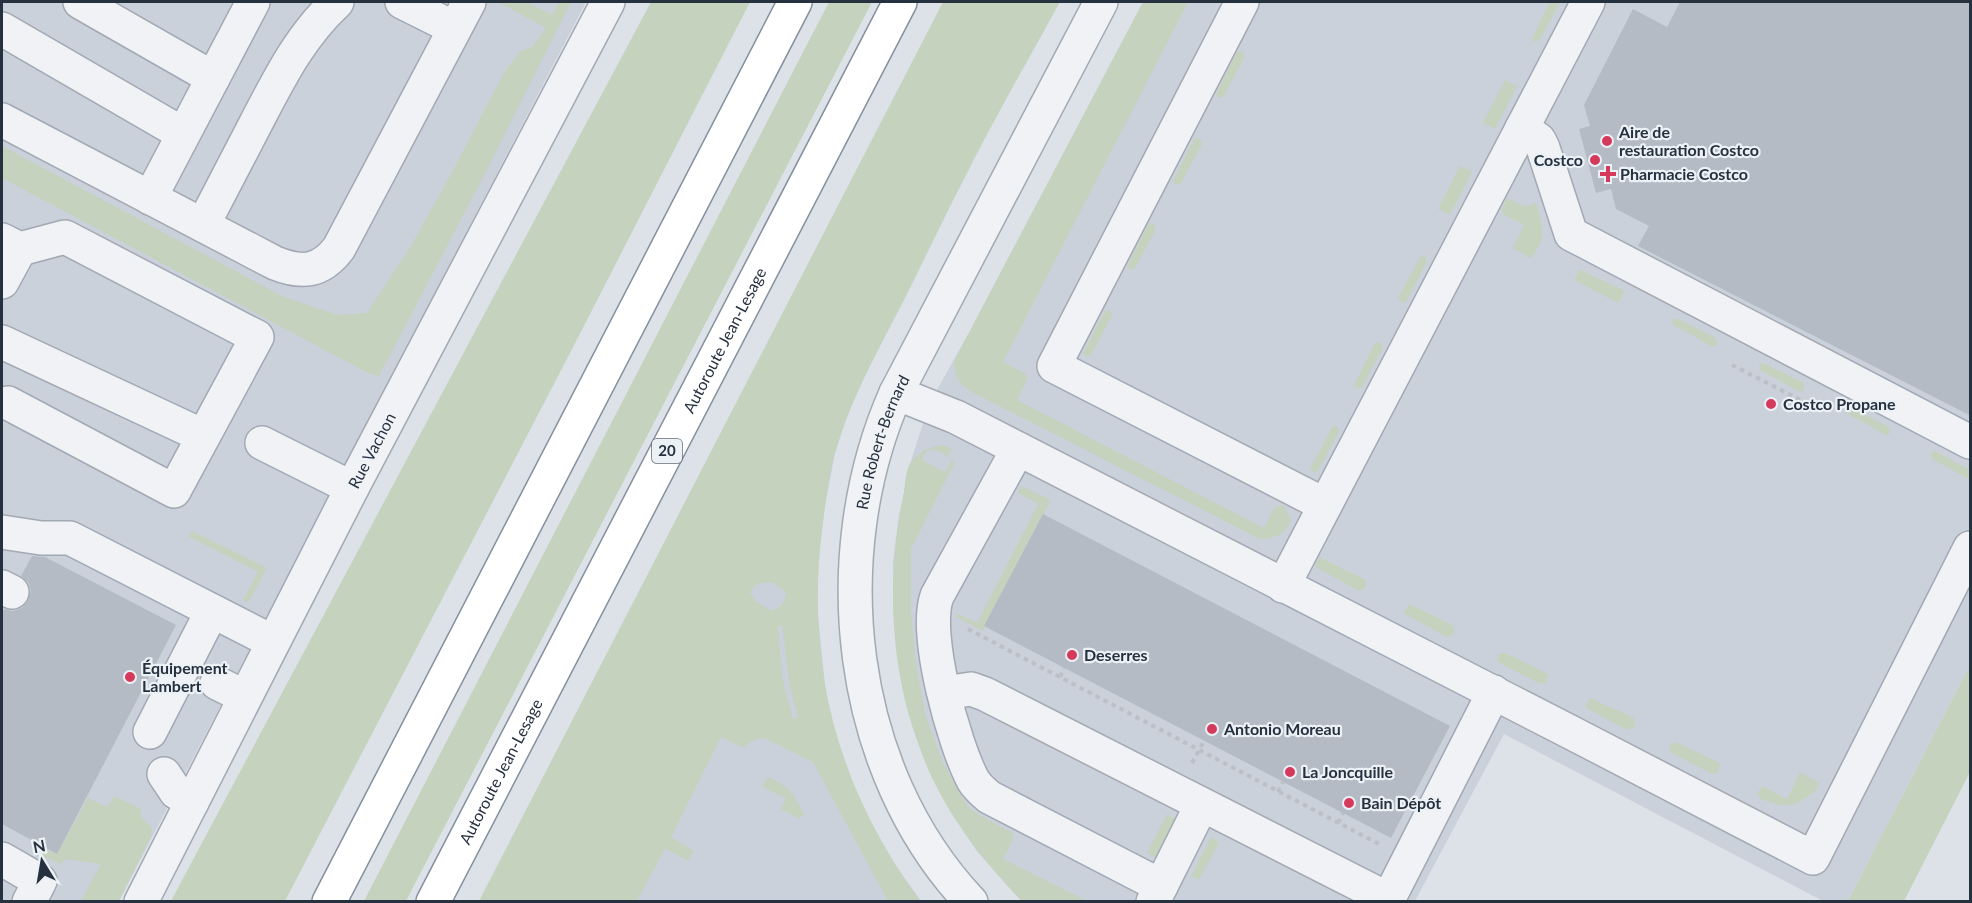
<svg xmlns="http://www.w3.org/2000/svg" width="1972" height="903" font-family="Lato,sans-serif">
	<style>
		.built { fill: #cbd1da }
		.green { fill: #c4d2be; fill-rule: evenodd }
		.building { fill: #b4bbc5 }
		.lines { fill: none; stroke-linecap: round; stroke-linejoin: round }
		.minor-casing { stroke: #a2a9b2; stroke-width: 36 }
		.highway-casing { stroke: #84909f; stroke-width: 36 }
		.path { stroke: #bbc0c6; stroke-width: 4; stroke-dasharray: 4.5 4.5; stroke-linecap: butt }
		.minor { stroke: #f0f2f6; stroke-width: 33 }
		.highway { stroke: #fff; stroke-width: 33 }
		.poi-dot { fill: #d53a5c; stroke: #ecf1f5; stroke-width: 2 }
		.labels { text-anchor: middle; stroke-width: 4.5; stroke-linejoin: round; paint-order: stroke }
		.shield { fill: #ecf1f5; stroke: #616b76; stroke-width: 1.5 }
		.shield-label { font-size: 15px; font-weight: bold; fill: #26313f }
		.poi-label { font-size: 16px; font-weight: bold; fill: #26313f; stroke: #ecf1f5; text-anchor: start }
		.street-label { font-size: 16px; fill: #26313f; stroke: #ecf1f5 }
	</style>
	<rect width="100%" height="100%" fill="#dde2e8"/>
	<path class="built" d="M2,2H586L119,901L2,902Z
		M1143,2H1970V665L1848,901H1823L1504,734L1415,901L1022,902L976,850L953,814L929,769L914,731L903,691L893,609V561L899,515L910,464L925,417L938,388L970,331Z
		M834,413L845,422L835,453L825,506L818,556L817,605L826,695L836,737L851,779L869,819L892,860L921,901L584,902Z"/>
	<path class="green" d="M498,2H527L552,15L559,2H571L478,187L379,376L368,373L2,178V146L282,296L337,315L367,313L409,249L449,178L505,71L520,52L532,47L546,28Z
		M651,2H750L569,355L285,901H171Z
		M829,2H872L406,901H364Z
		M943,2H1060C1028,60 994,119 964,179C944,218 925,258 905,298C880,347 852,396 836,450C829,473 826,498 823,522C808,636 825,740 881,840C893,861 905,882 921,901H888L813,762L765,738C756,739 750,741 744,748L721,737L671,837L694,851L688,861L665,848L637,901H479ZM772,582L786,592C785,603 781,607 772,611L755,601L750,592L757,584ZM782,625L790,687L798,717L793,719L782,677L778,627Z
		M1143,2H1188L1003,362L1026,374L1027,379L1017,400L1264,528L1274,508L1279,505L1284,506L1291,519C1288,534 1275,538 1260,539L972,392C959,384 954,376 954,361Z
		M1550,2H1560L1540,40L1535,42L1532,38Z
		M1242,51L1245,56L1224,96L1219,98L1216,94L1237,52Z
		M1505,80L1517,86L1495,129L1483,123Z
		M1199,138L1202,144L1181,183L1176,185L1173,181L1194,139Z
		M1460,166L1472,172L1450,215L1438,209Z
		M1507,198L1525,207L1536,203C1543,225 1547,238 1531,258L1513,248L1524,225L1503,214L1502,209Z
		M1153,223L1156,229L1135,268L1130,270L1127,266L1148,224Z
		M1425,256L1427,261L1407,301L1402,303L1398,298L1420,257Z
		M1580,270L1625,291L1618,303L1574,280Z
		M1110,310L1112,315L1091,355L1087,357L1083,353L1105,311Z
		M1676,318L1716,338L1717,345L1713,347L1673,325L1672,319Z
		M1380,342L1383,347L1362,387L1358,389L1354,385L1375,343Z
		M1763,363L1804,383V390L1800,392L1760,370L1759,364Z
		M1848,406L1889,427L1890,433L1886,435L1846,413L1845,408Z
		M1337,426L1339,431L1318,471L1314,473L1310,469L1332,427Z
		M942,445L952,449L947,457C937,449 927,445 922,460L945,472L952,460L955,462L911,549V612L916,665L925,714L942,761L960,794L969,808L979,815L1013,833V840L1003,859L1087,901H1022C984,862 950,819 928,769C918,744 908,717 903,691C889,626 890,557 904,493C905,484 906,469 911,462C919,452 930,447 942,445Z
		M1935,451L1970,470V480L1932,459L1931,453Z
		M1022,486L1049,499L1050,502L983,631L956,617L958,614L977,623L1038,504L1018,493Z
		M192,531L267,568L248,603L243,600L258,572L188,536Z
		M1321,558L1362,578L1366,581L1365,588L1359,591L1319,569L1315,566L1316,562Z
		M1409,604L1450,624L1454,627L1453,634L1447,637L1407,615L1404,612Z
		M1503,652L1544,672L1548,675L1546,682L1540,684L1500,663L1497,660L1498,655Z
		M1970,665V772L1904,901H1848Z
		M1590,698L1632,717L1635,721L1634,728L1628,730L1588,709L1585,706Z
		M1675,742L1716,761L1720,764L1718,772L1712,774L1672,753L1669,749L1670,745Z
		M1800,772L1819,783L1817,789C1794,808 1787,810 1759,798L1758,792L1762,786L1787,799Z
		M768,777C792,788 792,792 804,814L799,819L781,809L786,798L762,787Z
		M115,796L141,809V816L152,828L151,836L119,901H81L101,864L65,859L60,864L40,855L45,848L57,854L88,798L107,807Z
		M1167,814L1175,819L1156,858L1147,853Z
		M1211,837L1219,842L1199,880L1191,876Z"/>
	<path class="building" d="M1680,2H1971V416L1638,246L1649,226L1616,209L1611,189L1596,193L1579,129L1590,126L1584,105L1633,9L1667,27Z
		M1043,514L1450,726L1391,838L984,626Z
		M32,556L45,557L176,625L57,854L2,824V613L4,609L13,611L22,608L28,601L31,590L28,582L21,576Z"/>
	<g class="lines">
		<g class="minor-casing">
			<g id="minor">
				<path d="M80,2L213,78"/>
				<path d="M402,2L454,28"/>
				<path d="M1242,2L1054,366L1325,505"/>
				<path d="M2,29L183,134"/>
				<path d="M2,120L275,263C302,274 321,272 339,248L469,2"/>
				<path d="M1522,128L1539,140L1543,148L1571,234L1970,442"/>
				<path d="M150,198L253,2"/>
				<path d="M203,225C221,191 238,157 256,123C279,79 300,36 337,2"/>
				<path d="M2,240L20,249L65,237L257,337L174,491L8,403"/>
				<path d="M2,282L20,249"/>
				<path d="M2,342L203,436"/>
				<path d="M896,393L956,417L1574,734L1813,858L1970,548"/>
				<path d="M262,443L352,488"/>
				<path d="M1018,449L937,596C923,634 954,744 973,780C977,787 983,792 989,797L1161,886"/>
				<path d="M2,532L41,538H70L273,642"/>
				<path d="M1283,586L1588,2"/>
				<path d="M2,587L12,592"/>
				<path d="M217,683L245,697"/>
				<path d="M944,693L971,689L985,694L1388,899"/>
				<path d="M150,732L212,611"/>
				<path d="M164,774L176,792L192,802"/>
				<path d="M2,859L40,881L29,902"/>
				<path id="s1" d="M141,902L352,488L608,2"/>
				<path id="s2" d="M971,902C846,770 824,555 896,393L1101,2"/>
				<path d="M1153,902L1201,806"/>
				<path d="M1387,902L1494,692"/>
			</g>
		</g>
		<g class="highway-casing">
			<g id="highway">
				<path d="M329,902L795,2"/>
				<path id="s3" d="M433,902L900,2"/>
			</g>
		</g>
		<path class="path" d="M1732,365L1820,410
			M968,629L1379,844
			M1060,677L1064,668
			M1192,763L1204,741
			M1278,792L1283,782
			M1338,823L1343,813"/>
		<use href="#minor" class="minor"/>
		<use href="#highway" class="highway"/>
	</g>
	<g class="poi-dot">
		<circle cx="1607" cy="141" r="6"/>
		<circle cx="1595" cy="160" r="6"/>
		<path d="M1605 165h6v6h6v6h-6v6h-6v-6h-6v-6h6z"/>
		<circle cx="1771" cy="404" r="6"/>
		<circle cx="1072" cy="655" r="6"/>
		<circle cx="130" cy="677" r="6"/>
		<circle cx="1212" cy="729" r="6"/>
		<circle cx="1290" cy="772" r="6"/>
		<circle cx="1349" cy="803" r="6"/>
	</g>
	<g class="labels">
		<rect class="shield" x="652" y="439" width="30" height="24" rx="4.5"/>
		<g class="shield-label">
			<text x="667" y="456">20</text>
		</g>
		<g class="poi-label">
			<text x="1619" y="138">Aire de<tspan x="1619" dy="18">restauration Costco</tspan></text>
			<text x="1583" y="166" text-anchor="end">Costco</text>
			<text x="1620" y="180">Pharmacie Costco</text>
			<text x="1783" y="410">Costco Propane</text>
			<text x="1084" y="661">Deserres</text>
			<text x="142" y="674">Équipement<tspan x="142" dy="18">Lambert</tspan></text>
			<text x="1224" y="735">Antonio Moreau</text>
			<text x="1302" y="778">La Joncquille</text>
			<text x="1361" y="809">Bain Dépôt</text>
		</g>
		<g class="street-label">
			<text dy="6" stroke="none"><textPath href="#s3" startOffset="633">Autoroute Jean-Lesage</textPath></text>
			<text dy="6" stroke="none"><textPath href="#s2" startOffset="492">Rue Robert-Bernard</textPath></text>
			<text dy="6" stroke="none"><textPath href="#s1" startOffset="507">Rue Vachon</textPath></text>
			<text dy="6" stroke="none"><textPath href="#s3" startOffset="147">Autoroute Jean-Lesage</textPath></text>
		</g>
	</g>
	<rect width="1972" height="903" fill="none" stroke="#26313f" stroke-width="6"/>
	<g transform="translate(42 861) rotate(349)" stroke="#ecf1f5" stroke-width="4.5" paint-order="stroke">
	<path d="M0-4.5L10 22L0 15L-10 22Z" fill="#26313f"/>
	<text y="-9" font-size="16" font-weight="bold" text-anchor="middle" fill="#26313f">N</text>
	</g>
</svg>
